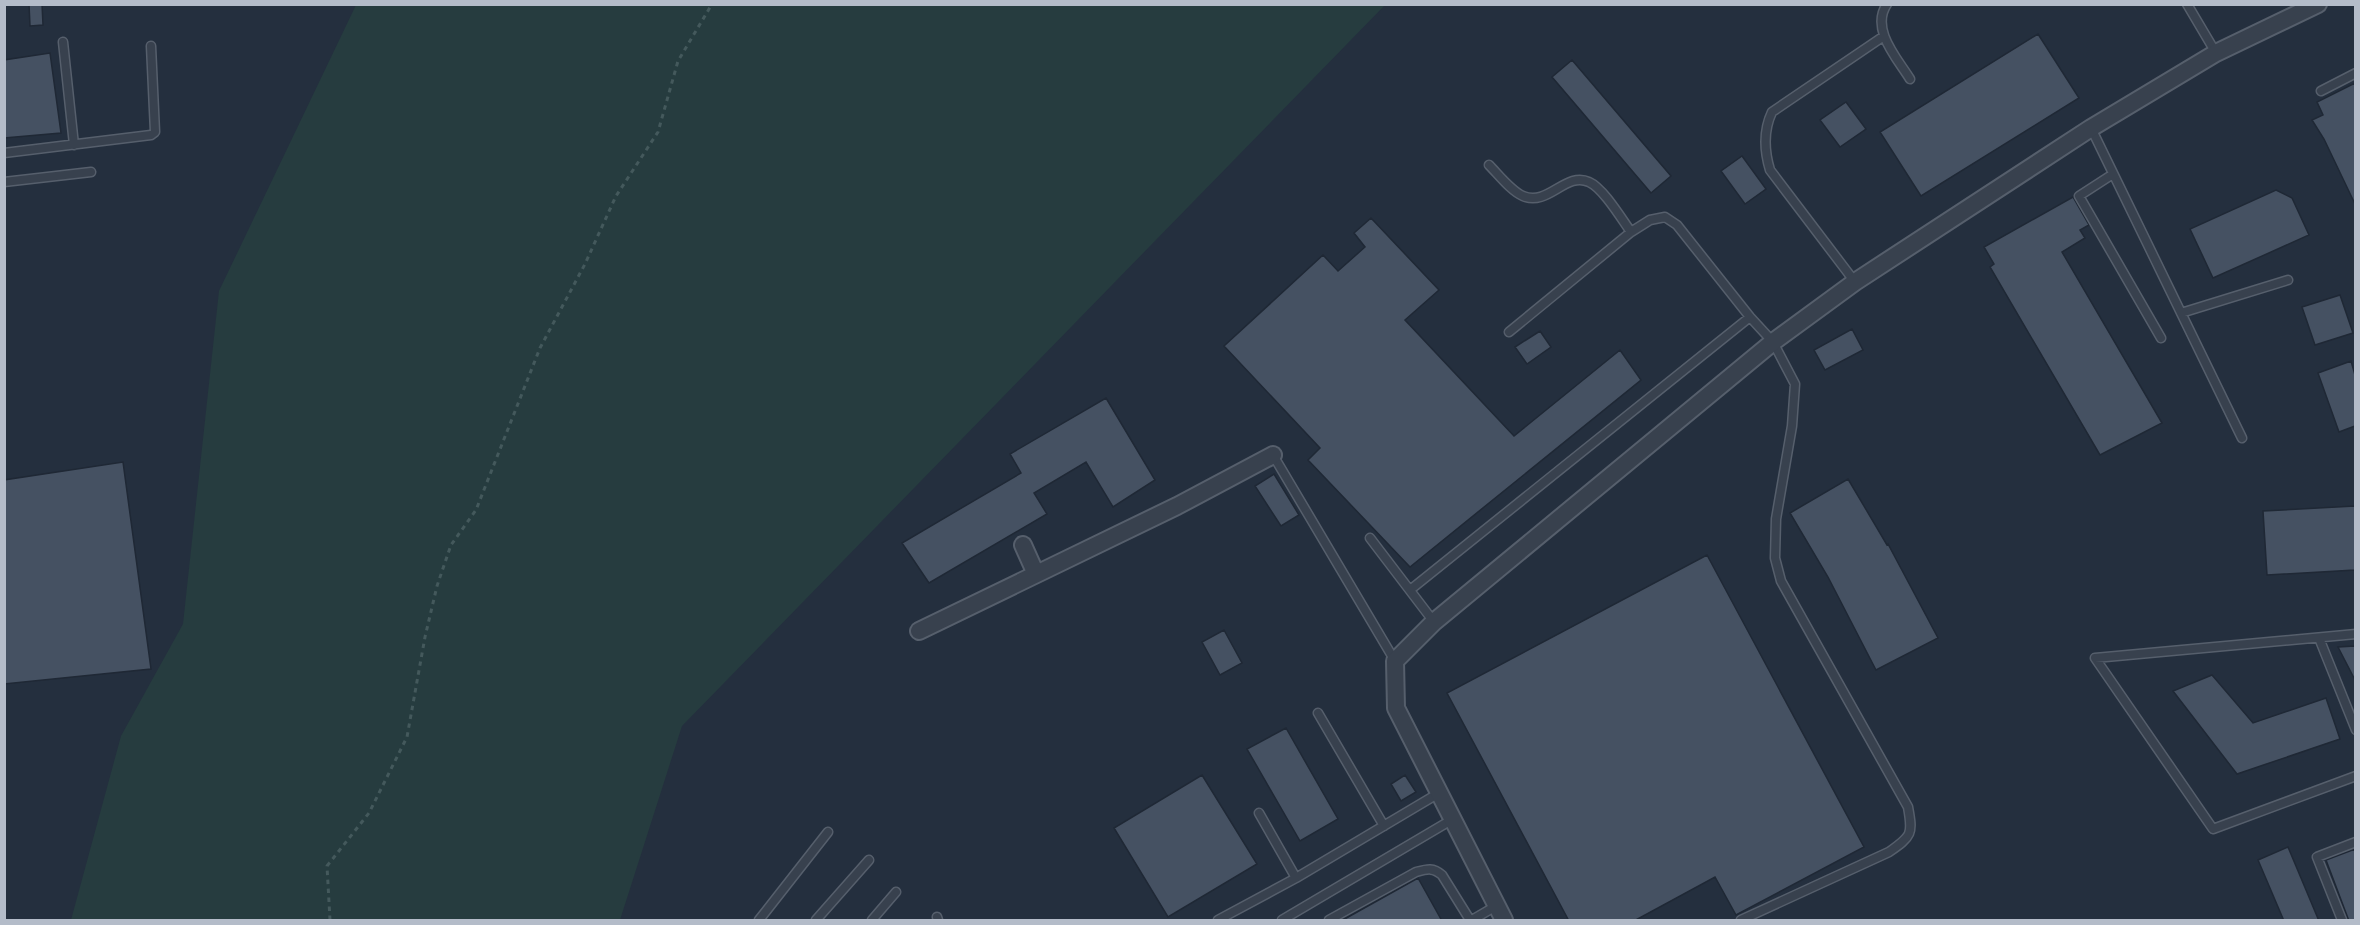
<svg xmlns="http://www.w3.org/2000/svg" width="2360" height="925" font-family="'Golos Text',sans-serif">
	<style>
		.green { fill: #263c3f }
		.building { fill: #455162; stroke: #1f2835; stroke-width: 1.5 }
		.lines { fill: none; stroke-linecap: round; stroke-linejoin: round }
		.service-casing { stroke: #565f6c; stroke-width: 11 }
		.minor-casing { stroke: #565f6c; stroke-width: 20 }
		.path { stroke: #44595c; stroke-width: 3; stroke-dasharray: 4.5 4.5; stroke-linecap: butt }
		.service { stroke: #38414e; stroke-width: 8 }
		.minor { stroke: #38414e; stroke-width: 16 }
	</style>
	<rect width="100%" height="100%" fill="#242f3e"/>
	<path class="green" d="M356,5V4L1385,5L682,726L620,920H71L121,736L183,624L219,291Z"/>
	<path class="building" d="M29,4H42L43,25L30,26Z
		M2038,34L2079,98L1921,196L1880,132Z
		M50,53L61,133L4,138V60Z
		M1572,60L1671,176L1651,193L1552,77Z
		M2355,83V204L2324,139L2312,120L2323,115L2317,102Z
		M1846,102L1866,129L1840,147L1820,120Z
		M1742,156L1766,189L1745,204L1721,171Z
		M2276,190L2292,198L2309,235L2213,278L2190,229Z
		M2073,197L2089,225L2080,230L2085,238L2062,252L2162,423L2100,455L1990,267L1994,264L1984,247Z
		M1371,218L1439,290L1405,320L1514,436L1620,350L1641,380L1410,567L1308,460L1320,448L1224,346L1323,255L1338,271L1365,247L1354,233Z
		M2340,295L2353,333L2315,345L2302,307Z
		M1852,329L1863,350L1825,370L1814,350Z
		M1540,331L1551,347L1527,364L1515,347Z
		M2351,361L2355,375V426L2339,432L2318,373Z
		M1106,398L1155,480L1113,507L1086,462L1034,493L1047,514L929,583L902,543L1021,473L1010,454Z
		M123,462L151,669L4,684V480Z
		M1274,474L1299,515L1281,526L1255,486Z
		M1848,479L1887,545L1888,544L1938,638L1876,670L1828,577L1790,513Z
		M2355,506V570L2267,575L2263,511Z
		M1707,555L1864,847L1736,915L1715,877L1634,921H1569L1447,693Z
		M1224,630L1242,663L1220,675L1202,642Z
		M2355,646V680L2338,647Z
		M2212,675L2253,723L2326,698L2340,739L2237,774L2173,691Z
		M1286,728L1338,819L1300,841L1247,749Z
		M1202,775L1257,864L1168,917L1114,828Z
		M1405,775L1416,792L1401,801L1391,784Z
		M2288,847L2319,921H2284L2258,860Z
		M2355,849V921H2349L2326,860Z
		M1418,878L1442,921H1341Z"/>
	<g class="lines">
		<g class="service-casing">
			<path id="service" d="M1887,4C1870,29 1897,58 1910,79
				M2187,4L2216,53
				M63,42L74,145
				M2321,91L2356,73
				M2091,128L2242,438
				M4,153L151,135L155,132L151,46
				M1489,165C1498,174 1511,191 1523,196C1548,207 1566,171 1589,182C1603,188 1621,218 1631,232
				M2113,174L2079,196L2161,338
				M4,182L91,172
				M1855,282L1770,170C1764,150 1763,131 1772,112L1884,36
				M2181,313L2288,280
				M1509,332L1631,232L1650,220L1665,217L1677,225L1750,317L1773,342L1795,384L1792,426L1776,519L1775,558L1781,581L1908,807C1913,834 1912,836 1889,852L1741,920
				M1273,455L1395,661
				M1370,538L1434,622
				M1410,590L1750,317
				M2356,634L2095,658L2213,829L2356,776
				M2319,638L2356,730
				M1318,713L1384,826
				M1259,813L1296,878
				M937,917L938,920
				M759,920L828,832
				M816,920L869,860
				M872,920L896,892
				M1218,920L1296,878L1439,793
				M1282,920L1453,819
				M1329,920L1416,872C1427,869 1433,867 1442,875L1470,920
				M1472,920L1496,906
				M2342,920L2317,857L2356,842"/>
		</g>
		<g class="minor-casing">
			<path id="minor" d="M1023,545L1036,574
				M919,631L1177,506L1273,455
				M1504,920L1396,708L1395,661L1434,622L1773,342L1855,282L2091,128L2216,53L2318,4"/>
		</g>
		<path class="path" d="M330,920L327,866L369,813L407,737L425,637L437,586L451,545L476,510L540,348L585,264L616,196L658,132L678,61L712,4"/>
		<use href="#service" class="service"/>
		<use href="#minor" class="minor"/>
	</g>
	<rect width="2360" height="925" fill="none" stroke="#b4bcc9" stroke-width="12"/>
</svg>
